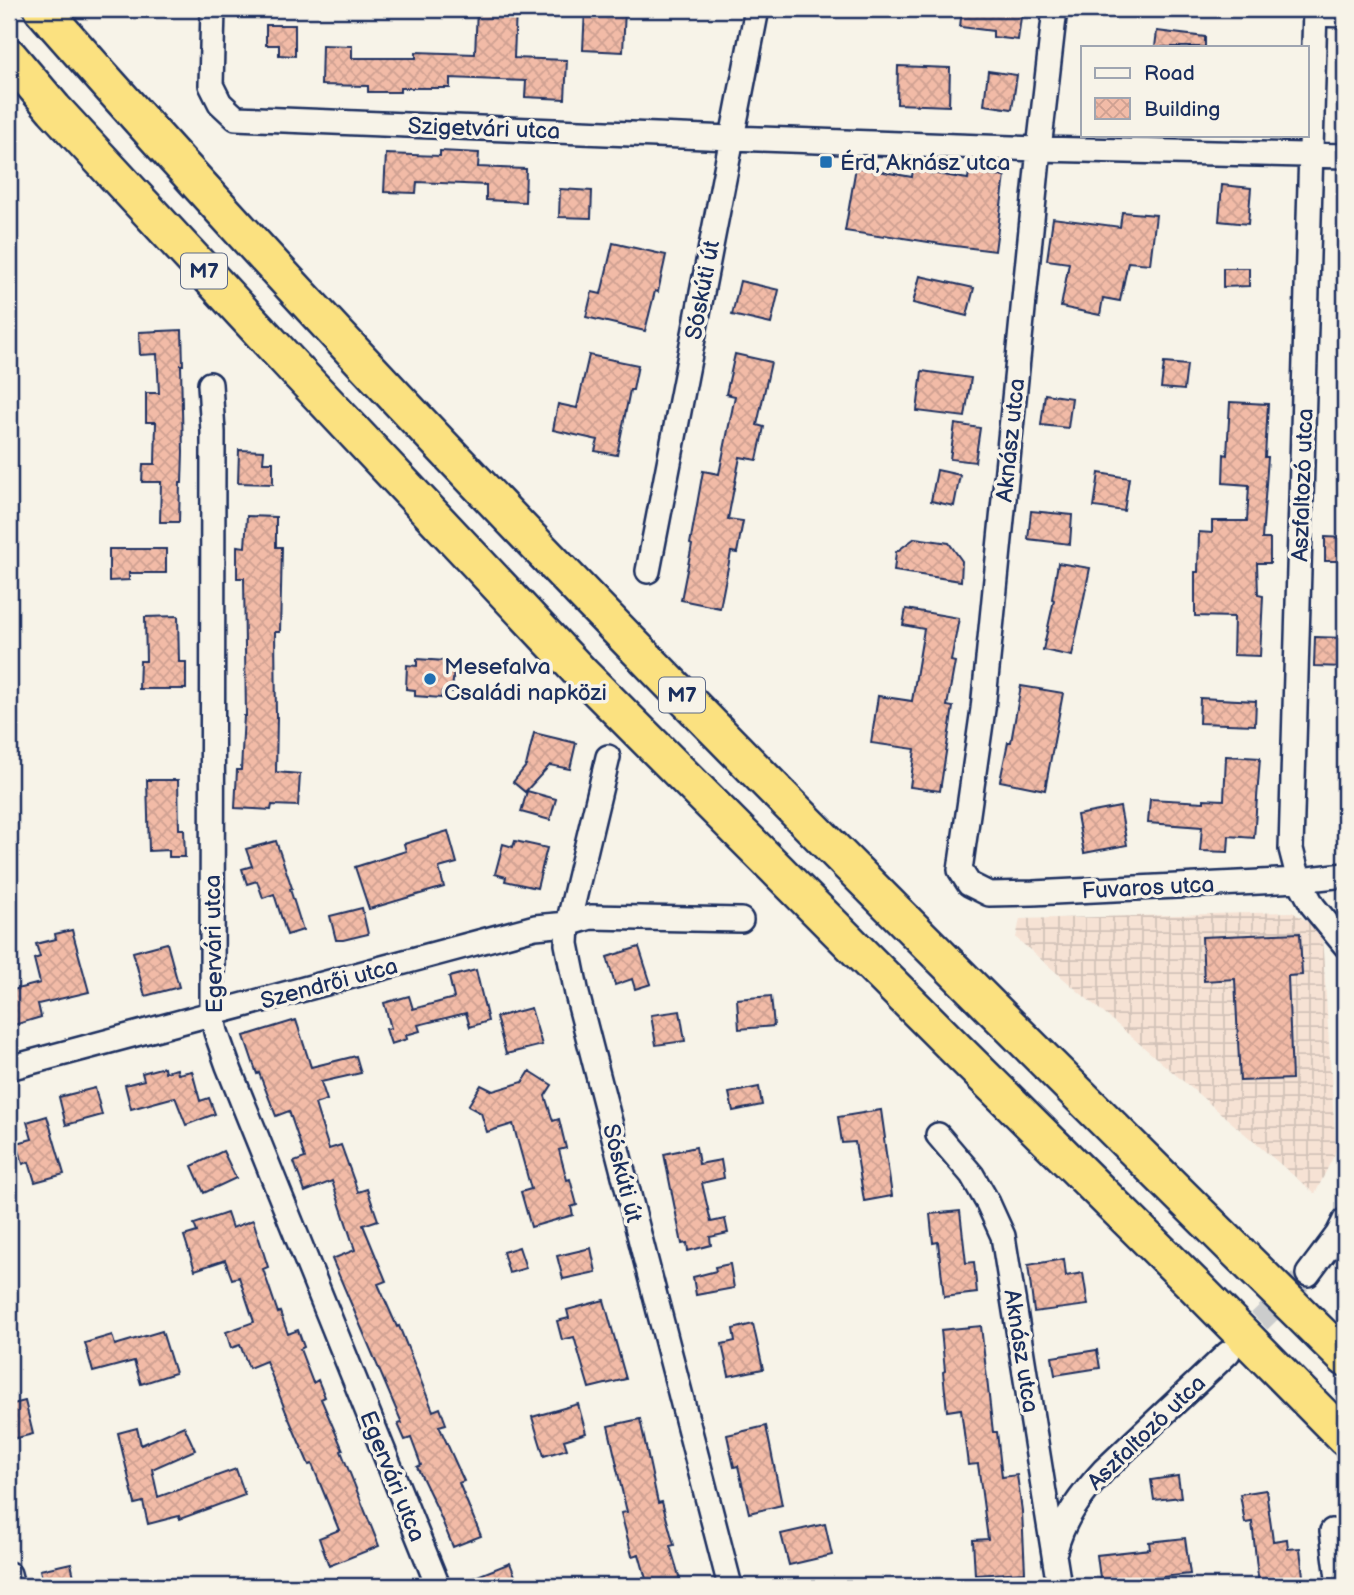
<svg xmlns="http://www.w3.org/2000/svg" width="1354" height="1595" font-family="'Balsamiq Sans',sans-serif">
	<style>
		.industrial { fill: url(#industrial-grid) }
		.building { fill: url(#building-cross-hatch); stroke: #1b2f5e; stroke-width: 2 }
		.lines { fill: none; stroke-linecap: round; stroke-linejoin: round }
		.minor-tunnel { stroke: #cbcccc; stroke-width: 23; stroke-dasharray: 23 11; stroke-linecap: butt }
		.minor-casing { stroke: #1b2f5e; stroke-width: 28 }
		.highway-casing { stroke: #1b2f5e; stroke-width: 40 }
		.minor { stroke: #f7f3e8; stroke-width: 23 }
		.highway { stroke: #fbe180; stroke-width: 35 }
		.poi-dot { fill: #1f6fb2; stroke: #f7f3e8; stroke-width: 2.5 }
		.labels { text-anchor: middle; stroke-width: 7; stroke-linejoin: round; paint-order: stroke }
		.shield { fill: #f7f3e8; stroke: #5d6a87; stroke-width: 2 }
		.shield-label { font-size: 21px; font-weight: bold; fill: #1b2f5e }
		.street-label { font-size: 23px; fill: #1b2f5e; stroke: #f7f3e8 }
		.poi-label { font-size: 23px; fill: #1b2f5e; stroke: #f7f3e8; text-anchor: start }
	</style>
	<defs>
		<pattern id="industrial-grid" width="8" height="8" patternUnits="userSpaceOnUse" patternTransform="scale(1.75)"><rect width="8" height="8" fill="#f6e2d4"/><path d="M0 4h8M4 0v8" fill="none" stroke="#d2c2b8"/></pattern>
		<pattern id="building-cross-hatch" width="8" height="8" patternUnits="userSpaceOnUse" patternTransform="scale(1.75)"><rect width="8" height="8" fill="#f2bba7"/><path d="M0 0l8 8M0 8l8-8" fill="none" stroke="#cfa192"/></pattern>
	</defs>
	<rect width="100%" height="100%" fill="#f7f3e8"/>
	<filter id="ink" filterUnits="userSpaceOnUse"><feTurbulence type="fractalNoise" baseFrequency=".0143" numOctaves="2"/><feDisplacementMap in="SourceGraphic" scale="14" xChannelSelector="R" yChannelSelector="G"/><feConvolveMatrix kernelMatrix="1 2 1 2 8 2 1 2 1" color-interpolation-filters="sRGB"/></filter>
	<g filter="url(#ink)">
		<path class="industrial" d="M1292,912L1316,926L1322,936L1336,1151L1315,1194L1016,938L1020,919Z"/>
		<path class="building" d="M477,9H516L514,58L567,60L565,99L525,97L526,81L450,78V88H400V92H368V86L321,85L322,45L352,46V58H416V52L475,54Z
			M585,9H625L623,52L583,50Z
			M962,9H1022L1018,40L993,37V31L960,27Z
			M266,25H295V56L279,55V45H266Z
			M1157,31L1205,37V47H1155Z
			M898,66L950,68L949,106L897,104Z
			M988,71L1017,75L1012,109L984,105Z
			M440,151L479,153L478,167L526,169L525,202L486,200V185L417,182L416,193L384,192L386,154L440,156Z
			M856,167L912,177L913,170L968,179L969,172L1005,176L995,251L947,245L885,235L884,237L845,231Z
			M1222,185L1251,188L1248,224L1219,221Z
			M560,189L592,191L591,218L559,217Z
			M1122,212L1156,215L1150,264L1128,262L1120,301L1103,298L1100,315L1061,307L1069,263L1047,260L1053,218L1120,227Z
			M613,243L666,255L658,292L655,291L645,331L586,317L592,292L601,294Z
			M1223,268H1249V286L1223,287Z
			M920,276L974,288L967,316L913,303Z
			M740,281L779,290L771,324L732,315Z
			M182,330L183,365H181L183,452L182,483H180L179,522H160L161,482H142L143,464H155L156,422H146V393H159L157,354L140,355L139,332Z
			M735,354L771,362L757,425L764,427L757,460L740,457L728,519L743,521L737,553L731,552L720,608L681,600L692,545L690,544L703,471L719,474L735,396L726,394Z
			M589,355L638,365L633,390H630L617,455L595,451L598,440L553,430L558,404L577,408Z
			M1164,363L1187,365L1184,390L1161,388Z
			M922,371L971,378L965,417L917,411Z
			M1045,394L1072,398L1068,428L1041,425Z
			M1230,402L1268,404L1265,457H1268L1262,539H1270V563H1257L1258,595L1263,596L1260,656L1233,655L1234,617L1195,616V572H1198L1199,532L1212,533V521H1247L1249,485L1223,483L1224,454L1227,455Z
			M955,424L980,428L975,462L950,459Z
			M239,450L264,451L263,462H273V484L238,483Z
			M937,470L960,475L954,506L931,501Z
			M1099,473L1129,478L1124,511L1094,507Z
			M1031,511L1072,515L1070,544L1028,539Z
			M247,516L276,517V547H282L280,632H275L276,717H277L276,772L300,774L298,806L272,805L271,810L235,808L237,770H241L244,716H246L244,578H237V546L245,547Z
			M1325,537L1345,538V561H1325Z
			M915,538L949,543L962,561L961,581L894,571L896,552Z
			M109,549H166V573H129V580L109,581Z
			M1058,563L1090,568L1072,656L1043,650L1054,600L1052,599Z
			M906,609L959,618L951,661L955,662L947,706L953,707L940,791L910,787L915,749L871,743L878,696L912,701L924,629L903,625Z
			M178,616L179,662H186V689H139L140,661H146L145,617Z
			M1315,637L1345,638V667L1314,666Z
			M417,659L445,661L444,668L454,669L452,692L442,691L441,698L415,696V690L406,689L407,665L417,666Z
			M1021,686L1063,693L1045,790L1000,781L1008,742H1011Z
			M1200,698L1256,701L1255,725L1199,723Z
			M534,733L576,743L570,769L550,765L525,792L513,782L526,766Z
			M1226,756L1260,758L1254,838L1229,836L1228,852L1200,851L1202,827L1148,823L1150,799L1204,802V799L1224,800Z
			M147,780H178L179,829H184L185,857H169V850L149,851Z
			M527,791L556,799L550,820L521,812Z
			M1120,807L1127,845L1084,853L1077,815Z
			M448,831L457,863L439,868L444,887L369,909L355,867L406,851L404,844Z
			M276,841L292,888L290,889L303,930L287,935L274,894L263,898L257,881L247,884L242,869L252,866L246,849Z
			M515,841L547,848L537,888L505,881L506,877L495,874L503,844L513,847Z
			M362,908L368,934L343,940H336L330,916Z
			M72,930L89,992L38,1004L41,1017L14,1025L9,1004V991L40,983L34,959L40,957L36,944L56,939L55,934Z
			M1300,933L1302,975L1288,976L1292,1079L1240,1081L1235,979L1204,981L1202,937Z
			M167,943L179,987L145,996L133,952Z
			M639,947L651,984L635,989L632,979L615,985L607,957Z
			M476,970L488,1021L470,1027L466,1013L418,1025L420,1031L406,1035L407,1039L391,1044L386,1029L391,1028L384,1003L409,996L413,1009L454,998L449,977Z
			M771,996L774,1026L739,1029L737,999Z
			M531,1008L542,1045L506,1054L496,1017Z
			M680,1011L685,1041L656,1045L651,1015Z
			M296,1020L311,1067L356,1056L361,1073L321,1082L327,1100L315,1104L329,1149L341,1145L358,1192L367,1189L378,1220L363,1225L386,1281L378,1284L397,1327L399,1326L433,1411L440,1408L446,1424L439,1426L464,1481L459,1483L481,1536L453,1547L436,1506L417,1467L421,1465L411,1438L405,1440L398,1424L402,1423L332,1259L355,1250L332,1181L305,1192L294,1162L305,1158L289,1111L276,1116L259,1073L257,1074L244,1036Z
			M164,1067L165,1072L177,1069L178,1074L192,1071L200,1101L209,1098L215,1114L186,1125L175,1097L131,1109L125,1085L144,1080L142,1073Z
			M530,1071L552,1085L545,1096L553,1121L559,1119L566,1148L559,1150L567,1180L570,1179L577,1205L571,1207L573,1215L531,1227L521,1192L531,1189L513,1124L487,1132L481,1113L468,1106L481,1085L493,1091L523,1082Z
			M759,1087L762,1105L733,1111L729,1093Z
			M95,1088L102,1115L66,1125L59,1097Z
			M881,1110L885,1138L884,1139L892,1196L864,1201L855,1142L842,1143L838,1117Z
			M47,1116L64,1174L35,1182L29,1162L23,1164L17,1143L32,1139L27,1122Z
			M696,1147L699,1164L721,1160L724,1178L702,1183L711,1222L725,1219L728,1233L710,1237L711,1245L688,1251L687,1243L682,1244L664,1154Z
			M223,1151L236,1178L204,1193L192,1166Z
			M960,1211L966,1263L974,1262L977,1293L944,1297L938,1242L933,1243L930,1214Z
			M227,1213L232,1228L253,1220L268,1267L263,1269L278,1313L280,1312L288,1334L298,1330L304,1347L300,1349L313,1383L318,1380L325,1397L321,1399L343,1450L341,1451L379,1546L329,1566L319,1538L339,1530L312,1464L309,1465L286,1412L266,1361L249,1368L240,1345L231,1348L226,1332L254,1322L239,1277L232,1279L225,1260L195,1270L184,1236L197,1232L194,1224Z
			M519,1247L526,1268L509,1273L503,1252Z
			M591,1248L596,1272L563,1279L557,1256Z
			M1064,1259L1066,1276L1083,1273L1088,1305L1034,1312L1028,1265Z
			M730,1264L734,1288L696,1295L693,1277L716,1271L715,1267Z
			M604,1300L626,1379L589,1388L574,1337L562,1340L557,1321L569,1318L567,1310Z
			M753,1324L763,1369L729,1376L722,1344L735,1341L733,1329Z
			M981,1326L993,1432H997L1002,1477L1017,1475L1022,1511L1025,1572L975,1575L973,1540L988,1539L978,1464L968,1465L961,1409L947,1411L943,1372L945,1371L941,1330Z
			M162,1331L175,1373L141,1384L134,1361L93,1372L85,1343L112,1335L115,1345Z
			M1097,1350L1100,1368L1055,1375L1052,1357Z
			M25,1401L33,1434L9,1440V1405Z
			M578,1404L586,1433L564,1440L567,1449L544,1456L532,1417Z
			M640,1419L658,1503L662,1502L674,1545L670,1546L682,1586H648L639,1554L632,1556L621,1513L627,1512L616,1465H617L608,1426Z
			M184,1426L195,1450L152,1469L158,1497L236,1469L245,1495L180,1519L179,1516L148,1524L143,1502L135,1504L118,1433L137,1428L141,1445Z
			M766,1426L782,1505L749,1513L738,1466L734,1467L727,1435Z
			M1178,1476L1181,1497L1154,1500L1151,1480Z
			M1266,1490L1273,1541L1287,1539L1288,1549L1300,1548L1304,1586H1259L1252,1522L1245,1523L1240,1494Z
			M825,1524L832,1555L789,1565L781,1534Z
			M1185,1538L1190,1574L1133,1580L1134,1583L1101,1586L1097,1555L1150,1549L1149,1542Z
			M71,1563L76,1586H44L40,1570Z
			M510,1563L519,1586H455V1585Z"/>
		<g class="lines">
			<path class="minor-tunnel" d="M1235,1345L1308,1274"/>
			<g class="minor-casing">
				<path id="minor" d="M213,9L211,85L220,103L236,118L731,138L1039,149L1345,156
					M1055,9L1039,149L983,709L960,870L969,884L989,894L1033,893L1299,880L1345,875
					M1315,9L1291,849L1299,880L1313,906L1345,945
					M1315,14L1345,15
					M210,384L213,432L212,1014L216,1032L228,1066L438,1586
					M648,571L757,9
					M608,757L568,924L567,944L577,994L730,1586
					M9,1068L535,927L568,924L591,917L741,920
					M938,1135L972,1175L988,1203L1003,1236L1059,1586
					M1308,1274L1338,1234L1345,1220
					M1332,1531L1339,1586
					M1055,1551C1063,1518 1082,1494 1104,1470L1228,1353
					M9,1574L12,1586"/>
			</g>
			<g class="highway-casing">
				<path id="highway" d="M42,9C455,479 901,919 1345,1358
					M9,56L54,109L295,369L580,672L951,1044L1193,1284L1345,1438"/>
			</g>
			<use href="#minor" class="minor"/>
			<use href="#highway" class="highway"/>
		</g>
	</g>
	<g class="poi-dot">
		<rect x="819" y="155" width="14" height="14" rx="3.5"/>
		<circle cx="430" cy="679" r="7"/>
	</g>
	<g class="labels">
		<g class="shield">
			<rect x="181" y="253.5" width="46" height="35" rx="5"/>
			<rect x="659" y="677.5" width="46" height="35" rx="5"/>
		</g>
		<g class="shield-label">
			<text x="204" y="278">M7</text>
			<text x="682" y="702">M7</text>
		</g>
		<g class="street-label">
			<text transform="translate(484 128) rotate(2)" y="8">Szigetvári utca</text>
			<text transform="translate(702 290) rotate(-79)" y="8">Sóskúti út</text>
			<text transform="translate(1010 440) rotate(-84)" y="8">Aknász utca</text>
			<text transform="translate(1302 485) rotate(-88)" y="8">Aszfaltozó utca</text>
			<text transform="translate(1148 887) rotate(-3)" y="8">Fuvaros utca</text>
			<text transform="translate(213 944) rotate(-91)" y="8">Egervári utca</text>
			<text transform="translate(329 983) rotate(-15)" y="8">Szendrői utca</text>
			<text transform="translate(623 1173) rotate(76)" y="8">Sóskúti út</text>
			<text transform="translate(1022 1351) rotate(81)" y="8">Aknász utca</text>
			<text transform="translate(1146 1432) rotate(-44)" y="8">Aszfaltozó utca</text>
			<text transform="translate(393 1476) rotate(68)" y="8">Egervári utca</text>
		</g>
		<g class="poi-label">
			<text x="840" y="170">Érd, Aknász utca</text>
			<text x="444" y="674">Mesefalva<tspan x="444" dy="26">Családi napközi</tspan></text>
		</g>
	</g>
	<rect width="1354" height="1595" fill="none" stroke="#f7f3e8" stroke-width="35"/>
	<rect x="18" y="18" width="1319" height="1560" fill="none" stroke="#1b2f5e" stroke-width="2.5" filter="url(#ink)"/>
	<rect x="1081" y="46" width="228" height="91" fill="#f7f3e8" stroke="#9fa5b1" stroke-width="2"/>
	<rect x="1095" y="68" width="35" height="10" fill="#f7f3e8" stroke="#9fa5b1" stroke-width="2"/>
	<text x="1144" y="80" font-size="21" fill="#1b2f5e">Road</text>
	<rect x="1095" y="98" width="35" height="21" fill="url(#building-cross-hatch)" stroke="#9fa5b1" stroke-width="2"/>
	<text x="1144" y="116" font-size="21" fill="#1b2f5e">Building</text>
</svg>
